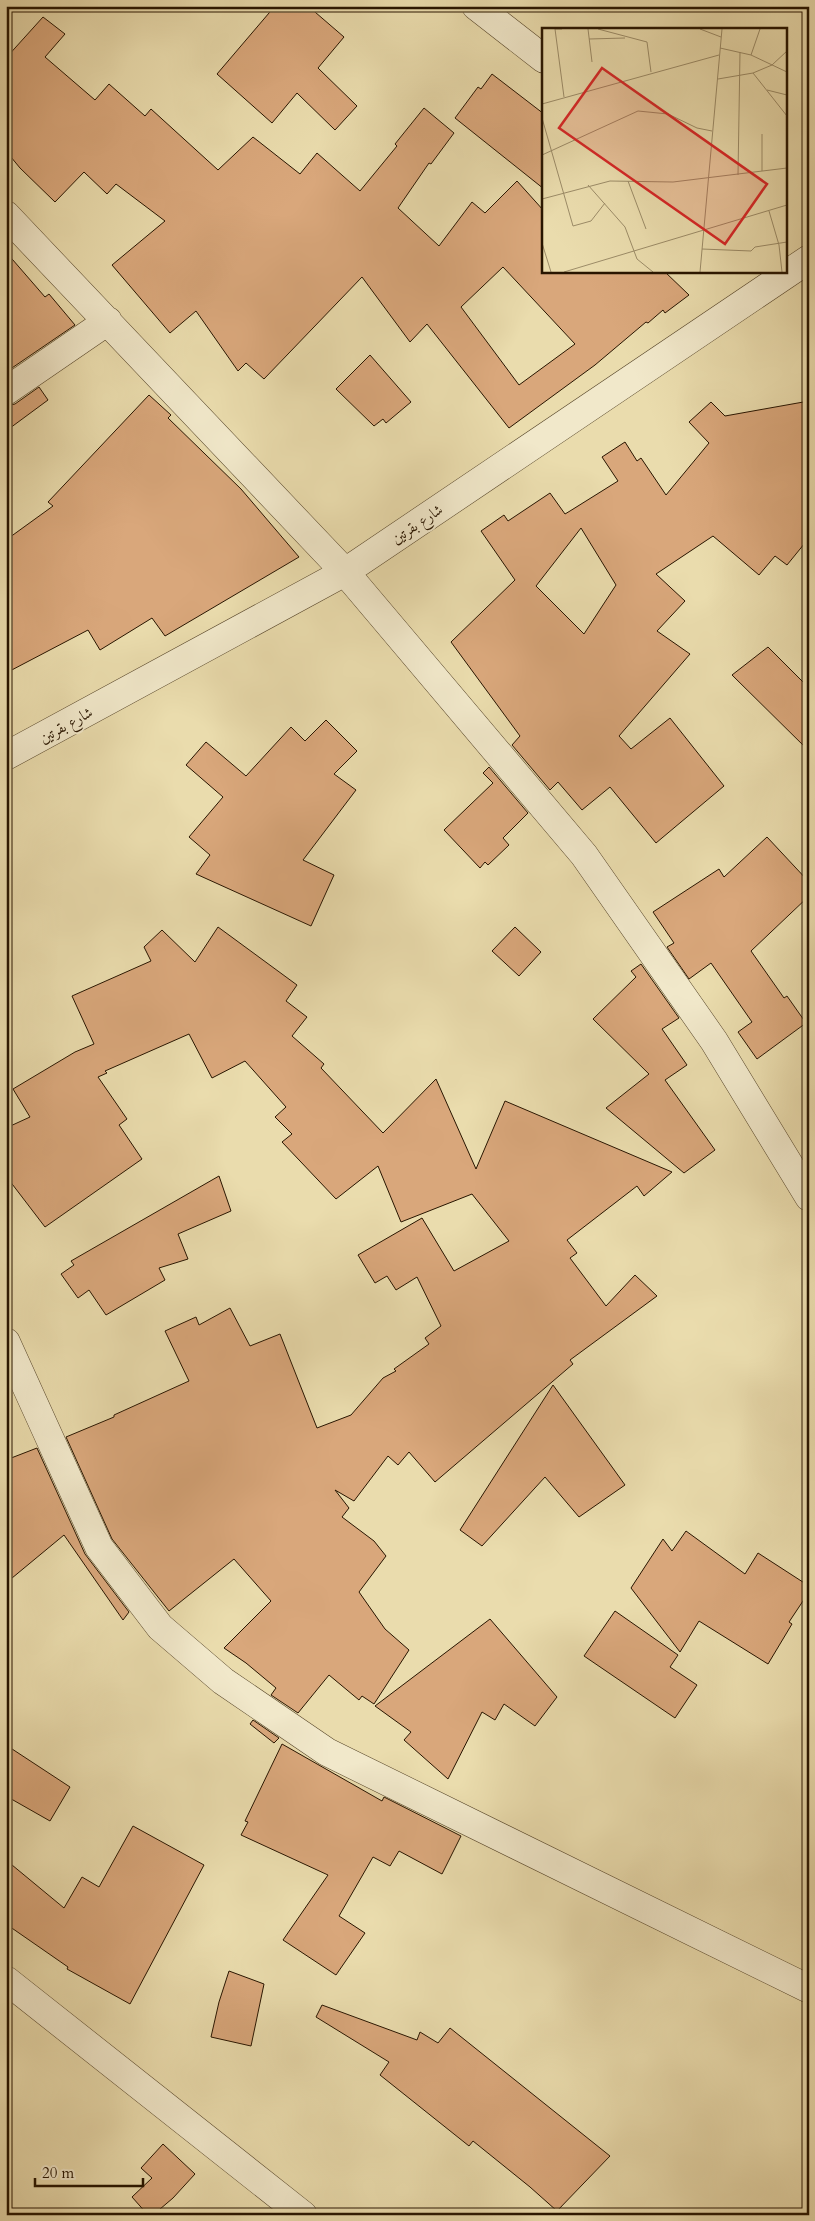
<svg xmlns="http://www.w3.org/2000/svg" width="815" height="2221" font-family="Cardo,Amiri,serif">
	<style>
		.building { fill: #d9a77b; stroke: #281500; fill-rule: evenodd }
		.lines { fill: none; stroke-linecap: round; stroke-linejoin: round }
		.minor-casing { stroke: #58472b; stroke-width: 29 }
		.minor { stroke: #f1e8ca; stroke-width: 28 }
		.labels { text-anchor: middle; stroke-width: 4; stroke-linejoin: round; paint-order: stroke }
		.street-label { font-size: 15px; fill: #281500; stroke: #f1e8ca }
		.inset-road { fill: none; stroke: #9c8c68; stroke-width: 1 }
		.view { fill: #d62828; fill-opacity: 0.15; stroke: #d62828; stroke-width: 2.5 }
		.inset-edge { fill: none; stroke: #281500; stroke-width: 2.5 }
	</style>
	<rect width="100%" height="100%" fill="#eadcad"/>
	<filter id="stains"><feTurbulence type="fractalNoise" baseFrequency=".004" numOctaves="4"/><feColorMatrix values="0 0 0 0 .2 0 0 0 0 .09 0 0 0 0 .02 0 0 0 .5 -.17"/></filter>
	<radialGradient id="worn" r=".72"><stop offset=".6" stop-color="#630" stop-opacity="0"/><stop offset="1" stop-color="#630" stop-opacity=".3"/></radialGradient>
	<path class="building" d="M275,6H308L344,37L318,68L357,106L335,130L297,93L272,123L217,74Z
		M43,17L65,34L45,57L95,100L109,84L145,116L151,109L218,170L253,137L300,174L317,153L360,191L397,146L395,144L424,108L454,133L431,164L429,163L398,208L439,246L472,202L485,213L517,181L544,211V271H664L689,295L665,313L663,310L648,323L646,322L595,365L509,428L427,324L410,342L362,277L264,379L246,363L238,371L196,311L170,333L112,265L165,221L116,184L107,194L84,172L55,202L20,168L6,151V58ZM503,267L575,344L519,385L461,307Z
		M492,74L544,114V189L455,118L478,87L481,89Z
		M6,252L45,297L49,294L75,325L6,372Z
		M370,355L411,402L386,423L383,419L374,426L336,389Z
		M39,387L48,400L6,431V406L15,404Z
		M149,395L171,415L168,418L241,489L299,557L165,636L152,618L100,650L88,630L6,673V540L53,506L48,502Z
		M809,401V538L787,565L775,556L759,575L713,536L656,574L685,601L657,631L690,654L619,736L631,749L670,718L724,786L656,843L610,787L582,810L558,782L550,790L512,745L520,736L451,642L515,580L481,531L504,515L508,521L550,493L565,514L570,511L618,481L602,457L625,442L637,461L641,458L666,495L709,443L689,422L711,402L725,416ZM581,528L616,585L584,634L536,586Z
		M768,647L809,688V751L732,675Z
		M326,720L357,751L334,774L356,790L303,860L334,875L311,926L196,874L210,855L189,837L223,797L186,765L206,742L246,776L291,727L305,741Z
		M489,767L528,813L503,838L509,845L488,865L485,862L480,868L444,830L493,783L483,773Z
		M767,837L809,882V896L751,951L784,998L787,996L806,1023L757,1059L738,1032L752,1022L711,963L689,979L667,947L674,943L653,912L719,869L724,877Z
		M218,927L297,985L286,1001L307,1017L292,1036L324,1064L321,1068L383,1133L436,1079L476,1169L505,1101L672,1172L644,1196L637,1186L567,1240L577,1253L570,1258L606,1306L635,1275L657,1296L570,1360L573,1364L435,1482L409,1452L398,1465L388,1456L354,1501L335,1490L349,1508L342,1517L374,1541L386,1556L359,1592L385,1629L409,1650L374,1704L362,1696L359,1700L329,1675L298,1713L271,1695L276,1688L246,1663L224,1648L271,1601L234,1559L169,1611L112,1539L66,1437L114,1417V1415L189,1381L165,1331L196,1317L199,1325L230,1308L250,1346L280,1334L317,1428L351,1415L383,1378L396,1371L394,1369L429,1344L425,1338L441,1326L417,1277L396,1290L387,1276L375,1283L358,1255L422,1218L454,1271L509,1241L472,1194L401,1222L378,1166L336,1199L282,1142L292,1134L275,1117L286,1107L245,1061L212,1078L189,1034L105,1071L107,1073L98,1077L127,1119L119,1125L142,1159L45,1227L6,1176V1128L30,1117L13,1089L75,1052L94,1044L72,996L151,961L144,947L162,930L195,962Z
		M515,927L541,952L519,976L492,951Z
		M641,964L679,1018L662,1029L687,1065L665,1080L715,1150L684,1173L606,1108L649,1074L593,1019L636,977L631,971Z
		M219,1176L231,1211L178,1234L188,1259L159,1268L165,1280L106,1315L89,1290L78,1298L61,1274L74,1265L71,1261Z
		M553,1385L625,1485L579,1517L545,1477L482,1546L460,1530Z
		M37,1448L85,1554L129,1612L123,1620L64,1535L6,1583V1460Z
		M686,1531L745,1574L758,1553L809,1586V1592L789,1622L792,1624L768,1664L699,1621L680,1652L631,1588L663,1539L672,1551Z
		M615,1611L678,1655L670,1667L697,1685L675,1718L584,1656Z
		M490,1619L557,1697L535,1726L504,1704L495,1720L482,1712L448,1779L404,1740L411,1732L375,1706Z
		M253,1720L279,1738L274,1743L250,1724Z
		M282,1744L382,1801L384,1797L461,1836L442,1874L399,1851L390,1866L373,1857L339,1916L365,1933L336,1975L283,1940L328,1875L241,1835L248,1822L245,1821Z
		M6,1745L70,1787L50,1821L6,1796Z
		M133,1826L204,1865L130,2004L67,1969L68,1967L6,1924V1860L64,1908L82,1877L99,1887Z
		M229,1971L264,1984L251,2046L211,2037L219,2002Z
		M322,2005L417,2040L420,2032L438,2043L450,2028L610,2156L557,2211L530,2187L473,2141L469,2146L380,2075L389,2062L316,2017Z
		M163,2144L195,2174L173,2198L153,2215H148L132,2197L152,2178L141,2168Z"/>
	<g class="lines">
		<g class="minor-casing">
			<path id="minor" d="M476,6L544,59
				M6,215L345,572L584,855L714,1041L809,1197
				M6,391L108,321
				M6,756L345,572L809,259
				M6,1342L99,1547L160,1627L223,1681L327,1752L809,1989
				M6,1980L303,2215"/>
		</g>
		<use href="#minor" class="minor"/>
	</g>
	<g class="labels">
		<g class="street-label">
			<text transform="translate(417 524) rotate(-34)" y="5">شارع بقرتين</text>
			<text transform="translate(66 725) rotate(-29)" y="5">شارع بقرتين</text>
		</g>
	</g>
	<g transform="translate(542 28)">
		<rect width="245" height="245" fill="#eadcad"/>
		<path class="inset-road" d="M20,1H13L22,69M46,1L50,34M56,1L105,14L109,44M158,1L179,9M47,11L83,10M178,20L209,27L245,44M209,27L218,1M211,45L245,88M176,51L211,45L230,37L245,23M225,62L245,67M0,76L177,27M0,90L31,198L49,193L63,175M0,127L96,83L126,86L155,100L170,103M220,143V106M196,147L198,24M86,153L104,201M46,157L83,199L95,231L111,244M0,171L68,153L131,154L245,140M227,183L237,217L240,244M0,215L9,244M160,221L209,223L213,219L245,214M22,244L245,177M158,244L180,1"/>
		<path class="view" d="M60,40L225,156L183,216L17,100Z"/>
		<rect width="245" height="245" class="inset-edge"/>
	</g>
	<rect width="815" height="2221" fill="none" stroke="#eadcad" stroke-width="25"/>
	<rect x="8" y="8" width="800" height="2206" fill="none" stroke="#281500" stroke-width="2.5"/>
	<rect x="12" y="12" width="790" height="2196" fill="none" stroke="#281500"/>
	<path d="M35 2178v8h108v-8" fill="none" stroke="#281500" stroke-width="2.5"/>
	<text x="42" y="2178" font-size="15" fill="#281500" stroke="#f1e8ca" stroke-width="4" paint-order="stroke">20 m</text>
	<rect width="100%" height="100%" filter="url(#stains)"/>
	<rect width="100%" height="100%" fill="url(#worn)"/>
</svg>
